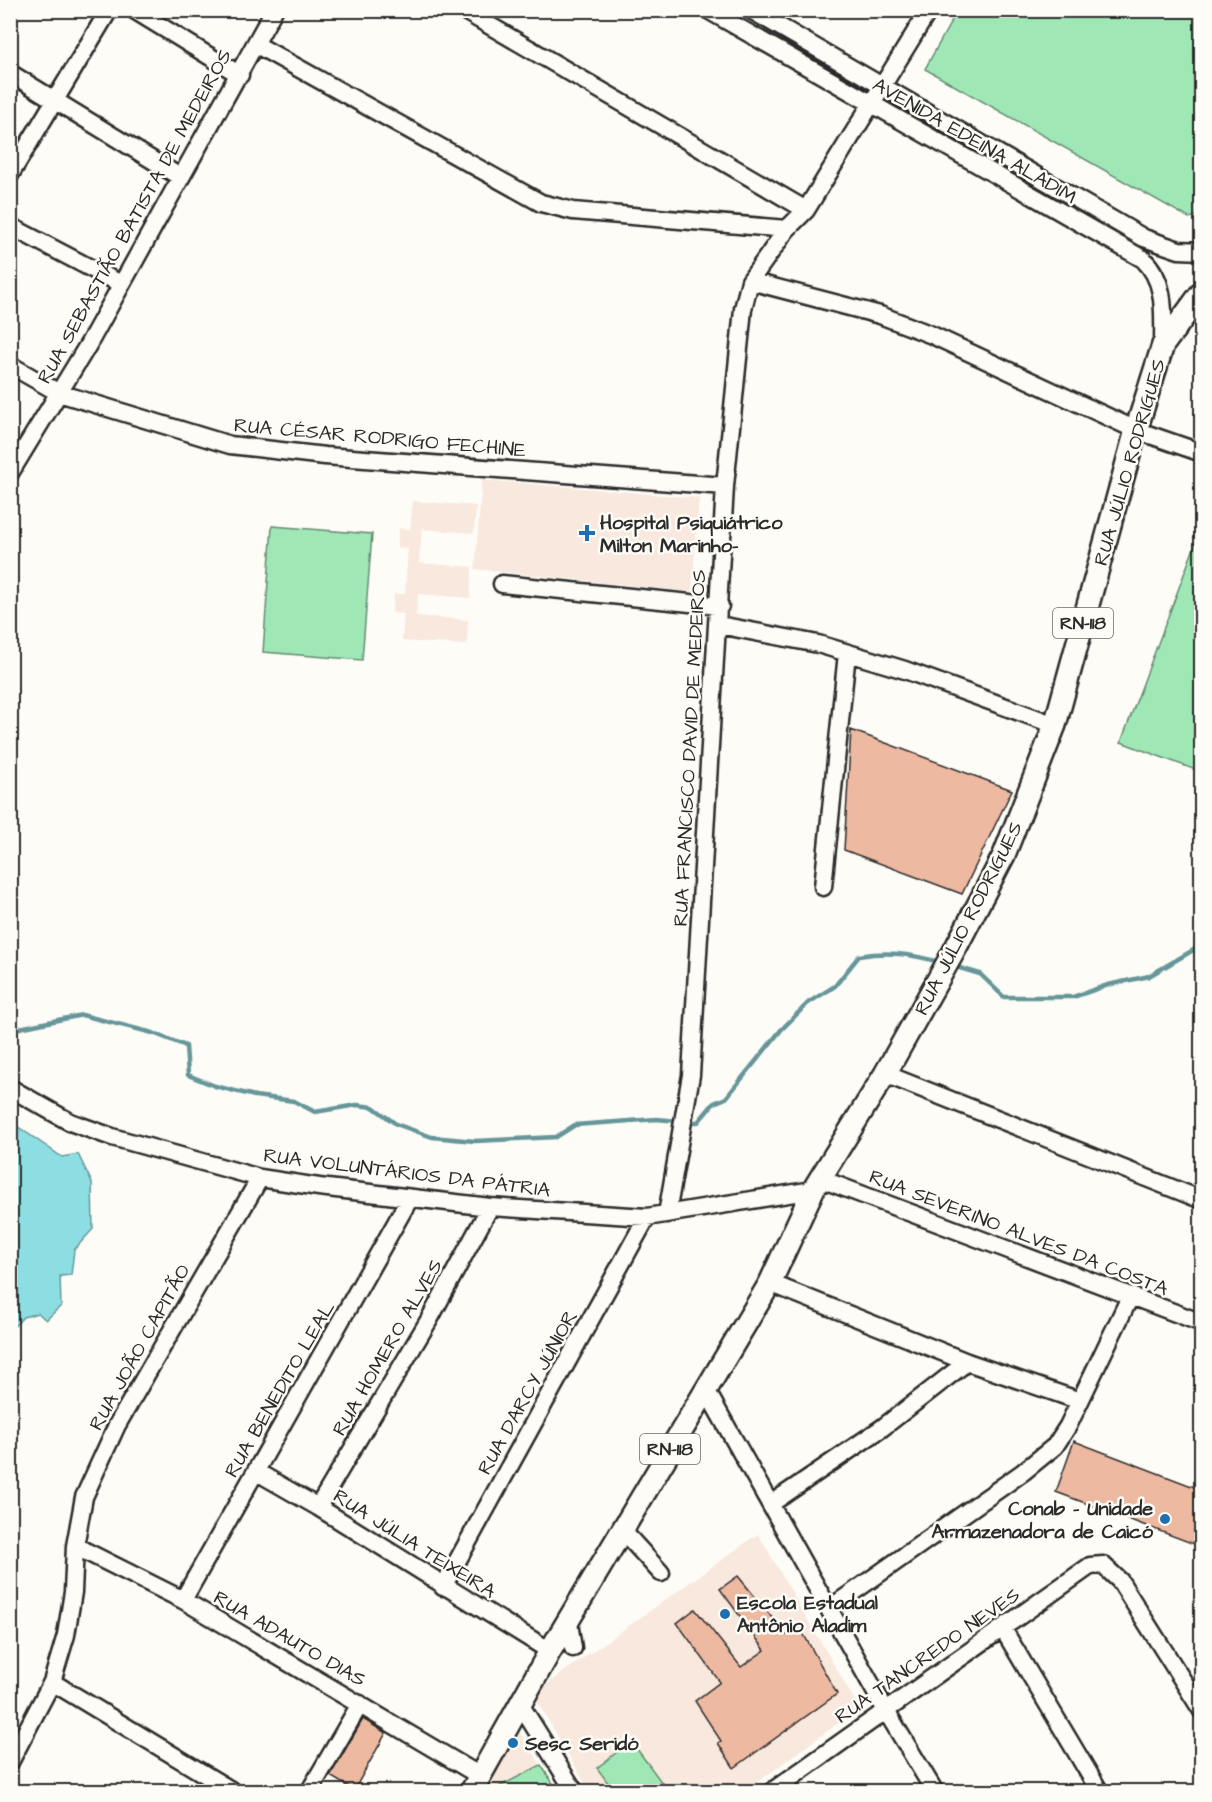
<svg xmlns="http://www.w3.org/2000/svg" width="1212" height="1802" font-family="'Architects Daughter',sans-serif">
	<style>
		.built { fill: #f8e8dd }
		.green { fill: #9fe8b6; stroke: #658a70; stroke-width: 1.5 }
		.water { fill: #8ddee3; stroke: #669699; stroke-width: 1.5 }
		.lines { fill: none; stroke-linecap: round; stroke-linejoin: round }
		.stream { stroke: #669699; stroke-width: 4.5 }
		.building { fill: #eeb9a1; stroke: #2b2b2b; stroke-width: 1.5 }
		.minor-casing { stroke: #2b2b2b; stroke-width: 21 }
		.major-casing { stroke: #2b2b2b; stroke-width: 26 }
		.minor { stroke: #fdfcf7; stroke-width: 16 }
		.major { stroke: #fdfcf7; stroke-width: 21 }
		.poi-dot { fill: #1f6fb2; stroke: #fdfcf7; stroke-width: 2 }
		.labels { text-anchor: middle; stroke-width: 5; stroke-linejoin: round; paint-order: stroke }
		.shield { fill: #fdfcf7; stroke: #6a6a68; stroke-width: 1.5 }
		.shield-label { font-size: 18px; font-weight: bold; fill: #2b2b2b }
		.street-label { font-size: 20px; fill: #2b2b2b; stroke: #fdfcf7 }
		.poi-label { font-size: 20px; font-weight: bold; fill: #2b2b2b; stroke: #fdfcf7; text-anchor: start }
	</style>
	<rect width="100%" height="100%" fill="#fdfcf7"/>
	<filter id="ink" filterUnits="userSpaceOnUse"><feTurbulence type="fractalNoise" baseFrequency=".0167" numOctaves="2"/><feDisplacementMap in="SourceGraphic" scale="12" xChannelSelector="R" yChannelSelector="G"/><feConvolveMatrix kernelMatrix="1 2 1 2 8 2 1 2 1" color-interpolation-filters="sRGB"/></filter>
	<g filter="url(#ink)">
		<path class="built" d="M482,480L699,498L692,592L475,569Z
			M413,501L476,506L474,533L422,529L419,563L472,567L470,598L418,594L416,616L468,620L467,645L402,641L404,614L392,613L394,594H405L408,549L397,548L399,528L410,529Z
			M758,1534L859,1708L745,1791L590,1792L533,1694Z
			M512,1721L558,1791L472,1792Z"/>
		<path class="green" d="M957,11H1201V215L1189,218L925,69Z
			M272,526L372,534L362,660L263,652Z
			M1201,529V772L1121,742Z
			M631,1741L668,1791H614L597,1768Z
			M541,1765L558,1791H491Z"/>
		<path class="water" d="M10,1115L14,1124L62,1157L78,1154L92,1183L93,1229L74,1250L71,1275L60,1276L61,1306L46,1320L38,1313L23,1317L11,1330Z"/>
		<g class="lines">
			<path class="stream" d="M953,966L980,974L1004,997H1073L1108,985L1149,976L1202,945
				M10,1030L82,1015L153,1033L186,1046L188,1075L215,1086L255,1096L294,1101L315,1112L357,1105L373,1107L396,1124L432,1137L475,1141L556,1137L575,1125L657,1119L678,1121
				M687,1122H698L714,1103L726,1098L781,1030L808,1003L835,986L859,956C888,951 911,954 939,962"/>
		</g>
		<path class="building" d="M851,730L1012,790L962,894L844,850Z
			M1074,1441L1202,1490V1547L1056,1492Z
			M738,1576L786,1635L799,1626L837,1694L734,1768L718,1743L721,1741L695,1701L720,1682L677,1623L695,1609L741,1667L765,1650L720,1589Z
			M363,1719L386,1733L354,1790L330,1776Z"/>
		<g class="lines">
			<g class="minor-casing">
				<path id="minor" d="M134,10L240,75
					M463,10L806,210
					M708,10L1143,259C1167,282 1163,314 1163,345
					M751,10L1144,238L1179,250L1202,251
					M255,44L541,203L573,211L787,229
					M10,73L180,177
					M10,175L109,10
					M10,226L121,284
					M750,281L880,315L932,335L1136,430L1202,453
					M10,365L59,393L230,445L325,456L725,486
					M10,473L88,345L274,10
					M502,584L720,606
					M719,625L818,644L905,670L1055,725
					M823,887L847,653
					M885,1074L1202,1200
					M10,1088L70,1122L112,1137L260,1178L319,1187L490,1207L647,1217L813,1190
					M821,1179L1202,1323
					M667,1214L691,1075L725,486L743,309L750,281L787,229L806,210L929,10
					M770,1283L967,1362L1080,1401
					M705,1388L885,1709L935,1792
					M257,1472L318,1507L550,1651
					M772,1503L882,1428L967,1362
					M318,1507L429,1320L490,1207
					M623,1531L661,1573
					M75,1546L183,1600L480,1776
					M443,1587L647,1217
					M183,1600L410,1198
					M829,1609L1023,1472L1055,1446L1068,1426L1130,1297
					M569,1623L573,1648
					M1003,1629L1100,1792
					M52,1682L234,1792
					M520,1704L575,1792
					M10,1762L52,1682L66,1635L73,1592L75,1546L84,1497L117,1425L260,1178
					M309,1792L360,1704
					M771,1792L1090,1566L1103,1565L1120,1581L1202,1711"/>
			</g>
			<g class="major-casing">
				<path id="major" d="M471,1792L550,1651L770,1283L813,1190L885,1074L953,953L1004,855L1055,725L1136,430L1163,345L1202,292"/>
			</g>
			<use href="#minor" class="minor"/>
			<use href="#major" class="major"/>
		</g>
	</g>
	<g class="poi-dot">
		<path d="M584 524h6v6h6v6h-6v6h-6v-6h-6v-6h6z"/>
		<circle cx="1165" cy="1519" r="6"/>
		<circle cx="725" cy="1614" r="6"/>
		<circle cx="513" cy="1743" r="6"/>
	</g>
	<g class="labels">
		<g class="shield">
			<rect x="1053" y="608" width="60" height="30" rx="4.5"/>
			<rect x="640" y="1434" width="60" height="30" rx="4.5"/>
		</g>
		<g class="shield-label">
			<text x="1083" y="629">RN-118</text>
			<text x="670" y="1455">RN-118</text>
		</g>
		<g class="street-label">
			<text transform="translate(975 140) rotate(30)" y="7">AVENIDA EDEINA ALADIM</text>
			<text transform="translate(134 216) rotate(-61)" y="7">RUA SEBASTIÃO BATISTA DE MEDEIROS</text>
			<text transform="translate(380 437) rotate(5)" y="7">RUA CÉSAR RODRIGO FECHINE</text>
			<text transform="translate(1129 462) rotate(-74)" y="7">RUA JÚLIO RODRIGUES</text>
			<text transform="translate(689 748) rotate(-87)" y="7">RUA FRANCISCO DAVID DE MEDEIROS</text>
			<text transform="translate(968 918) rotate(-63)" y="7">RUA JÚLIO RODRIGUES</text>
			<text transform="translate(407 1172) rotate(7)" y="7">RUA VOLUNTÁRIOS DA PÁTRIA</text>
			<text transform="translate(1019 1232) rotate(21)" y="7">RUA SEVERINO ALVES DA COSTA</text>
			<text transform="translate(139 1347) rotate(-61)" y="7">RUA JOÃO CAPITÃO</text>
			<text transform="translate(387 1347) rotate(-60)" y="7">RUA HOMERO ALVES</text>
			<text transform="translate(279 1389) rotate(-60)" y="7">RUA BENEDITO LEAL</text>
			<text transform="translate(527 1392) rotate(-61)" y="7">RUA DARCY JÚNIOR</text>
			<text transform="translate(415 1543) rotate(32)" y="7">RUA JÚLIA TEIXEIRA</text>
			<text transform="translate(290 1638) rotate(30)" y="7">RUA ADAUTO DIAS</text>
			<text transform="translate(927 1655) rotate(-35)" y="7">RUA TANCREDO NEVES</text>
		</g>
		<g class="poi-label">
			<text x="600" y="529">Hospital Psiquiátrico<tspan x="600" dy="23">Milton Marinho-</tspan></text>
			<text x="1153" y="1515" text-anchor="end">Conab - Unidade<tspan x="1153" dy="23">Armazenadora de Caicó</tspan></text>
			<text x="737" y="1609">Escola Estadual<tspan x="737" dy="23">Antônio Aladim</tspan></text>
			<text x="525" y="1750">Sesc Seridó</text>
		</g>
	</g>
	<rect width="1212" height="1802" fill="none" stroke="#fdfcf7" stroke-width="36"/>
	<rect x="18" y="18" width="1176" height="1766" fill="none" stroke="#2b2b2b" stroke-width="2" filter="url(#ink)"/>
</svg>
